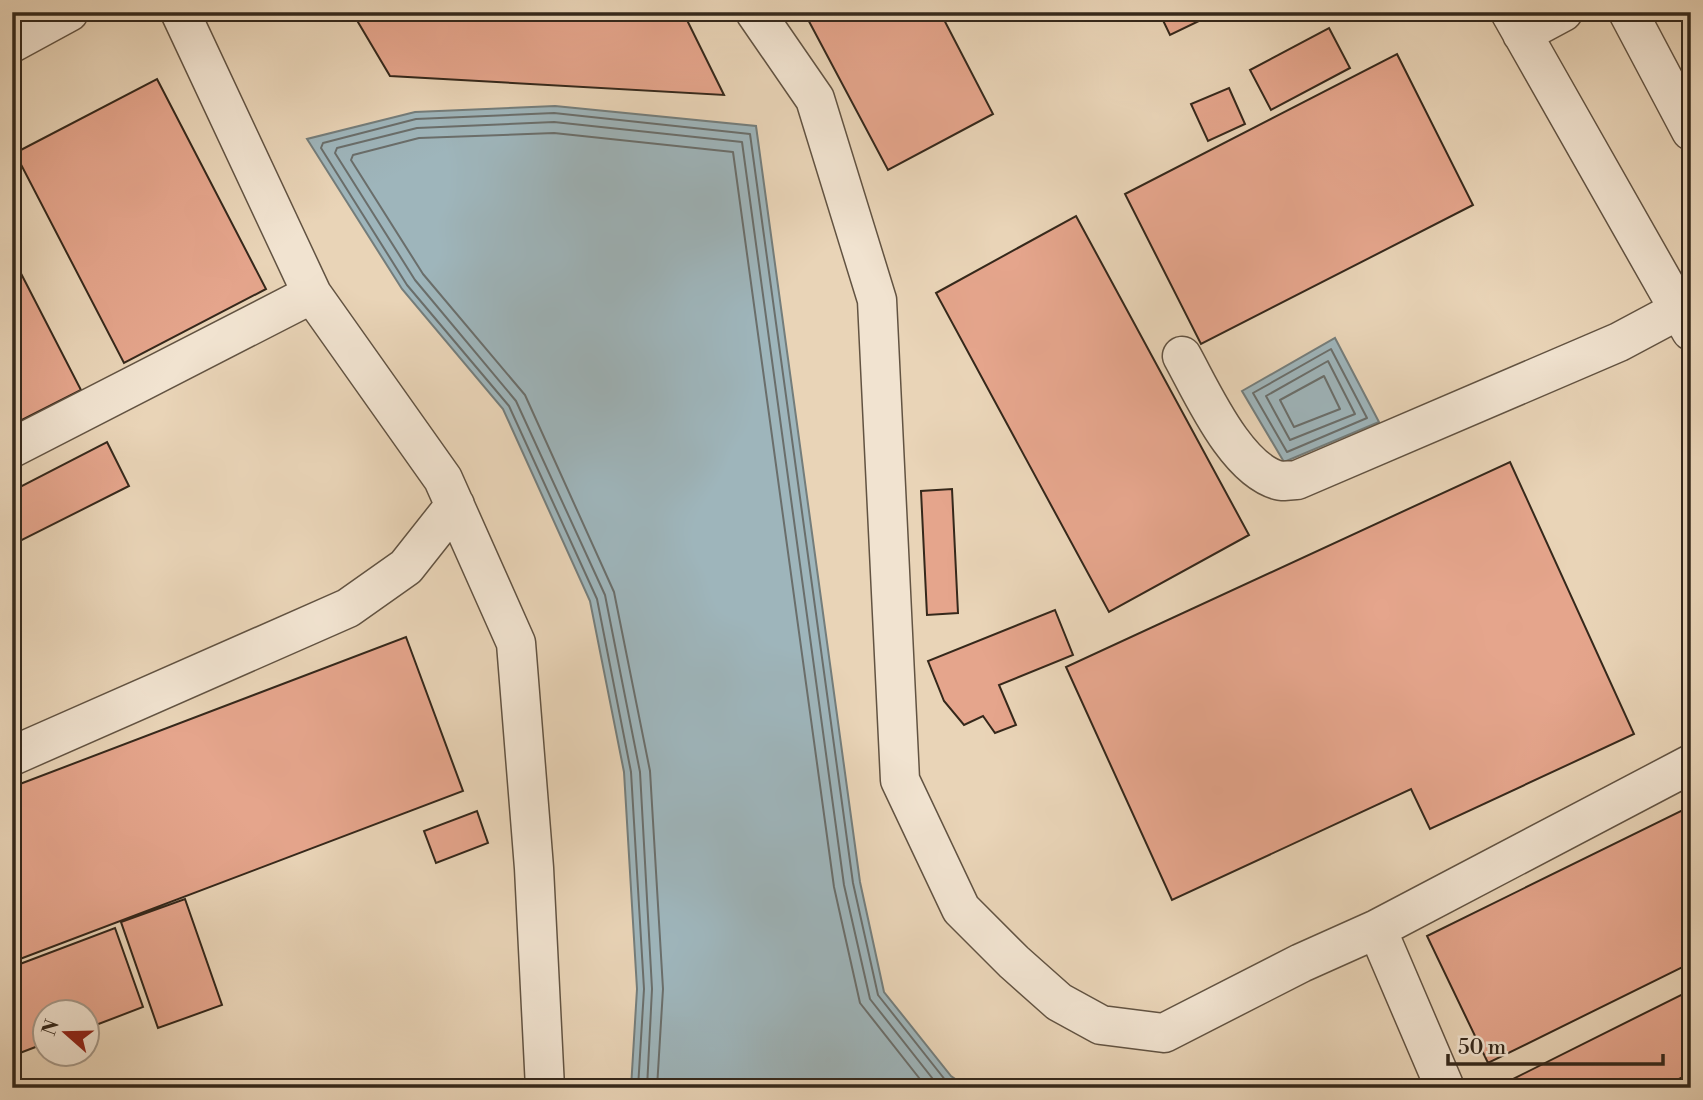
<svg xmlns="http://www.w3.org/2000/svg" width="1703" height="1100" font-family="'Libre Bodoni',serif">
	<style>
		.water { fill: #9eb5bb; stroke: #747d7b; stroke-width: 2 }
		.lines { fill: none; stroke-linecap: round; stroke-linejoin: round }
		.shore { stroke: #6a6e6b; stroke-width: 2 }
		.building { fill: #e5a58c; stroke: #35281b; stroke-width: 2 }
		.minor-casing { stroke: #625342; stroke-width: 41 }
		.minor { stroke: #f1e3d0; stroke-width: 38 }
	</style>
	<rect width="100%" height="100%" fill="#e9d4b7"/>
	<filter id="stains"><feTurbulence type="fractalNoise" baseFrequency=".00286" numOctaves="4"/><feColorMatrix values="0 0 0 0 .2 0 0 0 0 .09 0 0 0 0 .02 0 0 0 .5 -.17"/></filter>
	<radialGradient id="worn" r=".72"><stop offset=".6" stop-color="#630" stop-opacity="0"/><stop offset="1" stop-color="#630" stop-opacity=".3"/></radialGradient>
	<path class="water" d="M555,106L756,126L860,882L884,992L951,1076L968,1088H631L637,989L624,772L590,601L503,409L402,289L307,139L415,112Z
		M1335,338L1379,422L1284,462L1242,391Z"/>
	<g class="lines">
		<path class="shore" d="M1331,349L1367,418L1287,452L1253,393Z
			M1328,361L1355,414L1290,440L1266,396Z
			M1324,376L1340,409L1294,427L1280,400Z
			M638,1088L644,989L631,772L597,599L509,406L407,285L321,148L323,143L416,119L554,113L750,134L853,883L878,995L946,1081L955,1088
			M647,1088L652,989L640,772L605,595L516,401L415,280L335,153L337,148L417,128L554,122L742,142L844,885L870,999L940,1088
			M657,1088L663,989L650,771L614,592L525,395L423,274L351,160L353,155L419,138L554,133L733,152L834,887L860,1003L927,1088"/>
	</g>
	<path class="building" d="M352,12H683L724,95L390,76Z
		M804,12H940L993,114L888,170Z
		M1159,12H1197L1201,20L1170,35Z
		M1329,28L1350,68L1271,110L1250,70Z
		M1397,54L1473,205L1201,344L1125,194Z
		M157,79L266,289L124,363L15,153Z
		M1229,88L1245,124L1208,141L1191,104Z
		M1076,216L1249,535L1109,612L936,293Z
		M12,256L81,390L12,425Z
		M107,442L129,486L12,545V491Z
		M1510,462L1634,734L1430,829L1411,789L1172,900L1066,667Z
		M952,489L958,613L927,615L921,491Z
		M1055,610L1073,655L999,685L1016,725L995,733L983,716L964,725L944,701L928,661Z
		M406,637L463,791L12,962V787Z
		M1691,806V963L1488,1063L1427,936Z
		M477,811L488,843L436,863L424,831Z
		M185,899L222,1005L158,1028L121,922Z
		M115,928L143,1007L88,1028V1012H46V1043L12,1056V967Z
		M1691,990V1073L1661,1088H1495Z"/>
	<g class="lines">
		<g class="minor-casing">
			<path id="minor" d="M180,12L312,294L443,479L516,643L534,868L545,1088
				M755,12L815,99L877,300L900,780L961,909L1014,962L1059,1002L1101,1025L1164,1033L1301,963L1377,929L1691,764
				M1510,12L1691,331
				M1628,12L1691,131
				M1522,34L1563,12
				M12,43L69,12
				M1182,356C1202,392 1237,472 1281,481C1286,481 1292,480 1297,480L1619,342L1679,310
				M12,448L312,294
				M12,756L348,608L406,567L455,505
				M1377,929L1445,1088"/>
		</g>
		<use href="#minor" class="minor"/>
	</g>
	<rect width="1703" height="1100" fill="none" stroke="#e9d4b7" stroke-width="42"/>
	<rect x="14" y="14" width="1675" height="1072" fill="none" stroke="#35281b" stroke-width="3.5"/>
	<rect x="21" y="21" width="1661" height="1058" fill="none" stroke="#35281b" stroke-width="2"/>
	<g transform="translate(66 1033) rotate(290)"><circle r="33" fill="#f1e3d0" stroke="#a69888" stroke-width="2"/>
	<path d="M0-5L12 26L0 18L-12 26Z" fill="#8f2418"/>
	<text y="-10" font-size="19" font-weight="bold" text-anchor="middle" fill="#35281b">N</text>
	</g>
	<path d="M1448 1054v10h215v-10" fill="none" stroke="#35281b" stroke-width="3.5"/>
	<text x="1458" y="1054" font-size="21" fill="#35281b" stroke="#f1e3d0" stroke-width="5" paint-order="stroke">50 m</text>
	<rect width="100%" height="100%" filter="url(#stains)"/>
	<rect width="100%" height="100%" fill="url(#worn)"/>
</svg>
